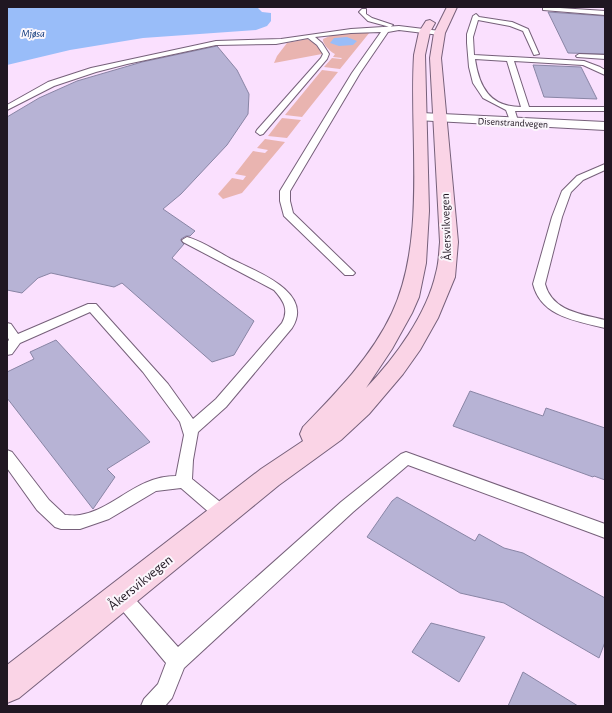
<svg xmlns="http://www.w3.org/2000/svg" width="612" height="713" font-family="'Alegreya Sans',sans-serif">
	<style>
		.green { fill: #e9b4b0 }
		.water { fill: #99bdf9 }
		.building { fill: #b7b3d5; stroke: #8985a5 }
		.lines { fill: none; stroke-linecap: round; stroke-linejoin: round }
		.lane-casing { stroke: #76607a; stroke-width: 2 }
		.street-casing { stroke: #76607a; stroke-width: 2 }
		.secondary-casing { stroke: #76607a; stroke-width: 2 }
		.lane { fill: #fff; fill-rule: evenodd }
		.street { fill: #fff; fill-rule: evenodd }
		.secondary { fill: #fad4e6; fill-rule: evenodd }
		.labels { text-anchor: middle; stroke-width: 4; stroke-linejoin: round; paint-order: stroke }
		.far-street-label { font-size: 10px; fill: #201722; stroke: #fbf6fc }
		.far-water-label { font-size: 11px; font-style: italic; fill: #0d377b; stroke: #fbf6fc }
		.street-label { font-size: 12px; fill: #201722; stroke: #fbf6fc }
		.near-street-label { font-size: 14px; fill: #201722; stroke: #fbf6fc }
	</style>
	<rect width="100%" height="100%" fill="#fae0fe"/>
	<path class="green" d="M357,32H370L340,69L324,67L332,58L341,59L342,58L333,57L335,54C330,52 322,43 323,39L332,35Z
		M307,39L313,42L322,51V54L274,63L277,56L287,43Z
		M322,70L338,72L302,117L285,115Z
		M282,118L301,120L287,138L268,136Z
		M265,139L285,142L242,193L223,199L218,194L232,178L243,180L246,176L235,174L253,151L265,153L268,150L257,148Z"/>
	<path class="water" d="M7,7H260L258,8L262,12L271,13V21L267,26L256,30L143,38L70,50L7,65Z
		M347,37L357,41L353,45L339,46L330,43L334,38Z"/>
	<path class="building" d="M548,12L605,16V54L568,53Z
		M217,46L237,70L249,94L248,114L227,145L181,194L163,209L195,231L190,236H186L181,239V241L184,244L172,258L254,321L234,355L212,362L122,283L114,287L51,273L38,278L22,293L7,290V117L39,98L77,81L142,62Z
		M533,65L581,67L597,99L544,97Z
		M56,340L150,442L107,469L115,477L93,509L7,398V372L34,359L30,352Z
		M470,391L543,416L546,408L605,428V480L594,476L593,477L453,426Z
		M397,497L475,541L479,534L504,548L523,553L605,598V642L599,658L504,603L460,593L367,537L392,501Z
		M431,623L485,637L459,682L412,652Z
		M523,672L578,706H508Z"/>
	<g class="lines">
		<g class="lane-casing">
			<path id="lane" d="M545,7L605,11V15L543,10V8Z
				M362,9H366V14L372,18L393,25L390,27L368,21L359,12Z
				M476,14L479,17L512,22L528,29L539,54L534,55L523,31L510,26L478,20L473,37L474,55L584,61L600,67L605,70V75L583,65L514,61L529,107H605V111H515L518,121L517,123H511L506,110L483,98L473,83L469,67L467,43V34L473,16ZM475,59L507,61L521,107C490,107 479,87 475,59Z
				M399,26L440,31L443,33L440,35L399,30L388,32L360,73L290,191V201L293,213L353,271L355,273L353,275H345L284,216L280,201V191L352,73L381,32L351,33L315,37L322,43L329,54L327,59L263,134L260,135L256,132L257,130L321,58L323,54L317,45L308,38L276,44L216,45L127,64L96,72L54,86L7,110V105L48,82L91,68L216,41L281,39L351,29Z
				M579,54L605,55V59L577,57L576,56Z
				M605,164V170L583,180L571,192L562,217L545,284C552,311 581,314 605,320V328C577,321 541,317 533,284L552,217L562,191L577,176Z
				M187,237C202,241 218,252 231,259C255,271 315,292 292,328L226,407L198,432L193,460L192,479L230,510L232,515L230,520L224,522L218,520L181,488L156,491L109,519L80,529H61L55,527L37,510L7,468V450L12,452L49,500L65,515C69,515 75,516 80,515C115,509 136,476 176,476L184,435L180,422L143,372L90,312L20,343L12,354L7,355V342L9,340L7,336V323L11,324L18,334L88,304H96L168,384L193,419L216,399L282,323C289,310 284,301 274,290L183,242L182,240Z
				M406,452L605,524V538L408,465L353,512L184,668L172,698L165,706H141L144,699L158,684L166,663L116,603L113,597L116,591L122,589L128,591L178,647L341,502L401,454Z"/>
		</g>
		<g class="street-casing">
			<path id="street" d="M421,113L605,122V130L416,120L414,117L416,114Z"/>
		</g>
		<g class="secondary-casing">
			<path id="secondary" d="M447,7H457L445,33L441,58L458,242L455,277L438,318L420,350L403,374L369,414L341,440L279,485L19,698L7,703V665L261,469L303,441L300,434L303,427C336,393 372,356 392,313C427,238 409,136 414,55L419,32L426,21L430,20L435,23L430,32L425,55L429,211L426,263L419,297L412,313L392,349L366,388C395,358 427,314 436,273C439,263 439,252 440,242L430,58L434,33Z"/>
		</g>
		<use href="#lane" class="lane"/>
		<use href="#street" class="street"/>
		<use href="#secondary" class="secondary"/>
	</g>
	<g class="labels">
		<g class="far-street-label">
			<text transform="translate(513 122) rotate(3)" y="4">Disenstrandvegen</text>
		</g>
		<g class="far-water-label">
			<text x="33" y="37">Mjøsa</text>
		</g>
		<g class="street-label">
			<text transform="translate(446 227) rotate(-92)" y="4">Åkersvikvegen</text>
		</g>
		<g class="near-street-label">
			<text transform="translate(140 582) rotate(-39)" y="5">Åkersvikvegen</text>
		</g>
	</g>
	<rect width="612" height="713" fill="none" stroke="#201722" stroke-width="16"/>
</svg>
